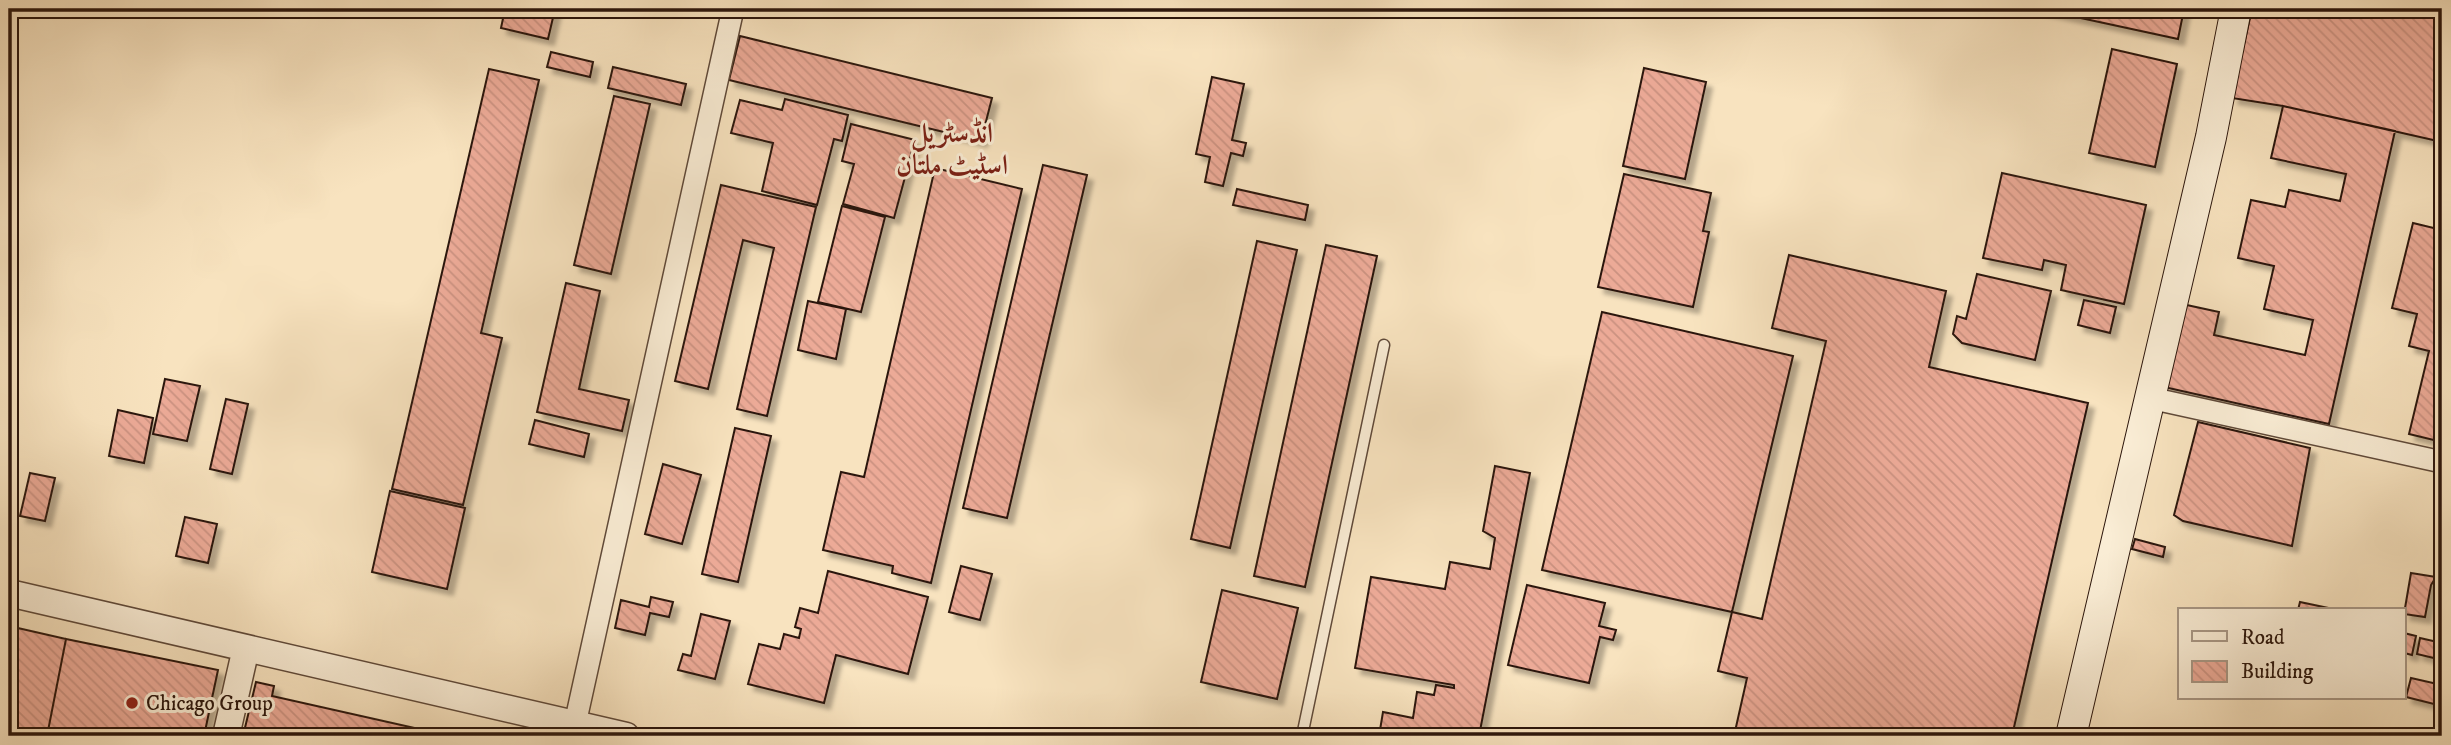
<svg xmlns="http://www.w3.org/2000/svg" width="2451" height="745" font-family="'IM FELL DW Pica',Amiri,serif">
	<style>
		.building { fill: url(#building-back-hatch); stroke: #2c160c; stroke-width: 2; filter: url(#shadow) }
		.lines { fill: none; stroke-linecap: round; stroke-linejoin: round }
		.service-casing { stroke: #5f4939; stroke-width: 13 }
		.minor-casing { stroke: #5f4939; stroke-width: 24 }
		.tertiary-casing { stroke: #5f4939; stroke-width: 29 }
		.secondary-casing { stroke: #2c160c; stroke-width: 32 }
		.service { stroke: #faedd5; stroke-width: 10 }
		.minor { stroke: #faedd5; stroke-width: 21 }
		.tertiary { stroke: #faedd5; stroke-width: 26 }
		.secondary { stroke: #faedd5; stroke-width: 30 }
		.poi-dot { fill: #8f2418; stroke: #faedd5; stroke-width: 2.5 }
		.labels { text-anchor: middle; stroke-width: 6; stroke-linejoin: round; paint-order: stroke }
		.poi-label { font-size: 21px; fill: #2c160c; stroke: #faedd5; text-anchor: start }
		.district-label { font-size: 28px; font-weight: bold; fill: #7a1f14; stroke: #faedd5 }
	</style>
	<defs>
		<pattern id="building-back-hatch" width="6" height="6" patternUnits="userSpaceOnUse" patternTransform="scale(1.75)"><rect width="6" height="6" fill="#ecaa97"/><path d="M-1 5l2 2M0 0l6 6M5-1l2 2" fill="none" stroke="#cb9281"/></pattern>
		<filter id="shadow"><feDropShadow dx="6" dy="6" stdDeviation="2" flood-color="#0004"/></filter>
	</defs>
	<rect width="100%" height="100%" fill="#f8e3bf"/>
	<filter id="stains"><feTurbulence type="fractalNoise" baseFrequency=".00286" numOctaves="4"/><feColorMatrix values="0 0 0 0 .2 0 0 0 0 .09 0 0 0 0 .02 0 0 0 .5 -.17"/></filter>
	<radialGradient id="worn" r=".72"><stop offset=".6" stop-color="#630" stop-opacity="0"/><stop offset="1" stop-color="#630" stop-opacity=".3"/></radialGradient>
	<path class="building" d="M505,9H555L548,39L501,28Z
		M2039,9H2184L2178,39Z
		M2252,9H2442V142L2283,106L2232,98Z
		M740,36L992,98L981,141L729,80Z
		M2112,49L2177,64L2155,167L2089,153Z
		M551,52L593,62L590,77L547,67Z
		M613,67L686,84L681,105L608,88Z
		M1644,68L1706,82L1685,179L1623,166Z
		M489,69L539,80L481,333L502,338L463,505L392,489Z
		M1212,77L1244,84L1232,140L1246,143L1243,156L1231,153L1223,186L1205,182L1210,157L1196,154Z
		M614,96L650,104L611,274L574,265Z
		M785,99L848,115L842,141L834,139L817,205L762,191L773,143L731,133L740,100L782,110Z
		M2283,106L2395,131L2329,424L2164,387L2182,304L2219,312L2214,335L2305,355L2313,320L2264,309L2274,266L2238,258L2251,200L2285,207L2289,190L2340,201L2346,174L2271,158Z
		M851,124L915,140L894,218L843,204L854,164L842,161Z
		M1043,165L1087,175L1007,518L963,508Z
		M935,168L1022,189L931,583L892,573L893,566L823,550L841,472L864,477Z
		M2002,173L2146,205L2124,304L2061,290L2066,265L2044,260L2042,270L1983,258Z
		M1624,174L1711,193L1703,231L1709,232L1693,307L1598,287Z
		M721,185L816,207L767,416L737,409L774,248L743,240L708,389L675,381Z
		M1237,189L1308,205L1305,220L1233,205Z
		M842,206L885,217L861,312L818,302Z
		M2413,223L2442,230V442L2409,434L2429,351L2409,346L2417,314L2392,308Z
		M1257,241L1297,250L1230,548L1191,539Z
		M1326,245L1377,256L1305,587L1254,576Z
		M1789,255L1946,291L1929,367L2088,403L2012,736H1734L1747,678L1718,671L1732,612L1762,619L1826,341L1772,328Z
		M1977,274L2051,291L2035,360L1962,343L1953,334L1957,316L1966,319Z
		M566,283L600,291L579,389L629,400L622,431L537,412Z
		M2084,300L2116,307L2110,333L2078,325Z
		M808,301L846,309L836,359L798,350Z
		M1602,312L1793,356L1732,612L1542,570Z
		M165,379L200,386L187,441L153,434Z
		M226,399L248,404L232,474L210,469Z
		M118,410L153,418L144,463L109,456Z
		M535,420L589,434L584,457L529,444Z
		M2198,422L2310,448L2292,546L2183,521L2174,515Z
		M735,428L771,436L738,582L702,574Z
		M663,464L701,475L682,544L645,534Z
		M1495,466L1530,473L1479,736H1379L1383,712L1413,718L1417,692L1434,695L1436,685L1454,688V685L1355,668L1371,577L1445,589L1450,562L1490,569L1495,538L1483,531Z
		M30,473L55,478L45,521L20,516Z
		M390,491L465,508L447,589L372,572Z
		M185,517L217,524L208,563L176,556Z
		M2135,539L2165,547L2163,557L2132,549Z
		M961,566L992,574L980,620L949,612Z
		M828,571L928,597L908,674L836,655L824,703L748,684L759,644L780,649L784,634L799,638L801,629L795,627L800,608L818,613Z
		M2411,573L2436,577L2431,585L2425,617L2404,614Z
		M1527,585L1605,603L1599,626L1616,630L1613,640L1600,637L1589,683L1508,665Z
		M1222,590L1298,608L1277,699L1201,682Z
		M651,597L673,602L669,617L650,613L645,635L615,628L621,600L649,607Z
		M2442,601V628L2436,626Z
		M2300,602L2338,610H2298Z
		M701,614L730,621L715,679L678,670L683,654L691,656Z
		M9,626L66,639L47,736H9Z
		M2404,633L2416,636L2412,655L2404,653Z
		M2420,638L2442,643V660L2417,654Z
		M66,639L218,670L204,736H47Z
		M2411,678L2442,685V706L2406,697Z
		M256,682L274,686L272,696L428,731L427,736H243Z
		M1529,731L1550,736H1528Z"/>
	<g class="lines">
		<g class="service-casing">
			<path id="service" d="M1302,736L1384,345"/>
		</g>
		<g class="minor-casing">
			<path id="minor" d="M2150,398L2442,462
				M575,724L733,9"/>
		</g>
		<g class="tertiary-casing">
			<path id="tertiary" d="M9,593L626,736
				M226,736L246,648"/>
		</g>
		<g class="secondary-casing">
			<path id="secondary" d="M2071,736L2211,137L2236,9"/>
		</g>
		<use href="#service" class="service"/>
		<use href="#minor" class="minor"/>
		<use href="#tertiary" class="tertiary"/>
		<use href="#secondary" class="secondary"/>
	</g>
	<circle class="poi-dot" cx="132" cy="703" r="7"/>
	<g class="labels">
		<g class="poi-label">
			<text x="146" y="710">Chicago Group</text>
		</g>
		<g class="district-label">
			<text x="952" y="142">انڈسٹریل<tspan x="952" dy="32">اسٹیٹ ملتان</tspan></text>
		</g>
	</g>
	<rect width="2451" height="745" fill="none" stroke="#f8e3bf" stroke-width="35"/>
	<rect x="10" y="10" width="2430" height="724" fill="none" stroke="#2c160c" stroke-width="3.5"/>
	<rect x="18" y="18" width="2416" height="710" fill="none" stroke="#2c160c" stroke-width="2"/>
	<rect x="2178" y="608" width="228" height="91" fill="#faedd5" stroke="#a89785" stroke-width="2"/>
	<rect x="2192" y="631" width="35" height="10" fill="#faedd5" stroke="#a89785" stroke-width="2"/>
	<text x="2241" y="644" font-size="21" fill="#2c160c">Road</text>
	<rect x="2192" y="661" width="35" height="21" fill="url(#building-back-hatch)" stroke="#a89785" stroke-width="2"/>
	<text x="2241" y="678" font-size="21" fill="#2c160c">Building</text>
	<rect width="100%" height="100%" filter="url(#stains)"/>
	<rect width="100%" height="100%" fill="url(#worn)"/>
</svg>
